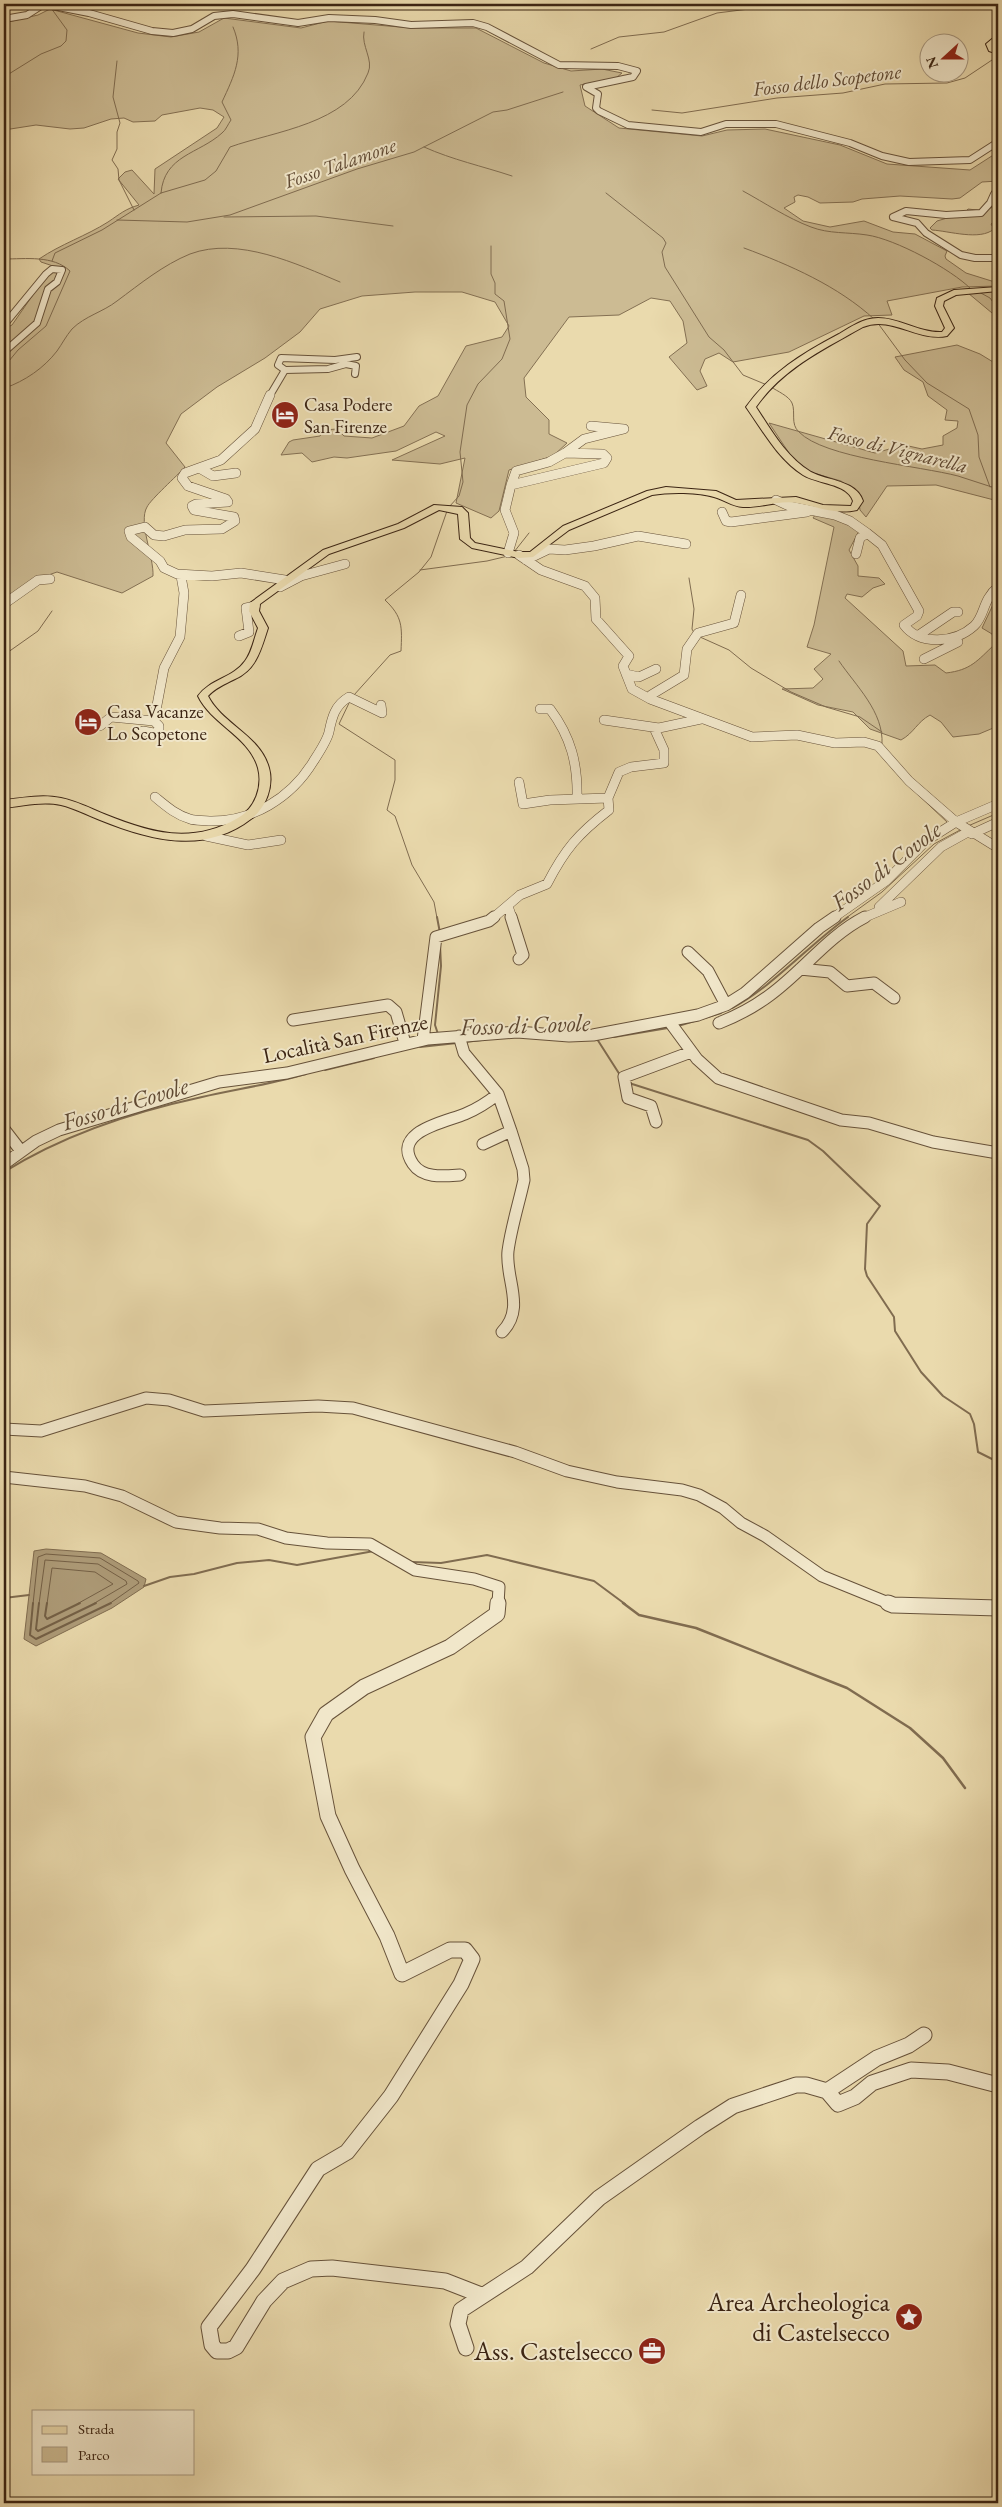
<svg xmlns="http://www.w3.org/2000/svg" width="1002" height="2507" font-family="'EB Garamond',serif">
	<style>
		.green { fill: #ccbb93; stroke: #847053 }
		.water { fill: #ae9c79; stroke: #806c50 }
		.lines { fill: none; stroke-linecap: round; stroke-linejoin: round }
		.shore-far1 { stroke: #746046; stroke-width: 1 }
		.shore { stroke: #746046; stroke-width: 2 }
		.stream-far2 { stroke: #806c50; stroke-width: 1 }
		.stream-far1 { stroke: #806c50; stroke-width: 2 }
		.stream { stroke: #806c50; stroke-width: 2.5 }
		.minor-far3-casing { stroke: #67523a; stroke-width: 8 }
		.minor-far2-casing { stroke: #67523a; stroke-width: 10 }
		.minor-far1-casing { stroke: #67523a; stroke-width: 13 }
		.minor-casing { stroke: #67523a; stroke-width: 17 }
		.major-casing { stroke: #3b2413; stroke-width: 2 }
		.minor-far3 { stroke: #f1e7ca; stroke-width: 6 }
		.minor-far2 { stroke: #f1e7ca; stroke-width: 9 }
		.minor-far1 { stroke: #f1e7ca; stroke-width: 11 }
		.minor { stroke: #f1e7ca; stroke-width: 15 }
		.major { fill: #eadaad; fill-rule: evenodd }
		.labels { text-anchor: middle; stroke-width: 4; stroke-linejoin: round; paint-order: stroke }
		.far-poi-label { font-size: 19px; fill: #3b2413; stroke: #f1e7ca; text-anchor: start }
		.far-water-label { font-size: 20px; font-style: italic; fill: #5e4832; stroke: #f1e7ca }
		.street-label { font-size: 22px; fill: #3b2413; stroke: #f1e7ca }
		.water-label { font-size: 24px; font-style: italic; fill: #5e4832; stroke: #f1e7ca }
		.near-poi-label { font-size: 26px; fill: #3b2413; stroke: #f1e7ca; text-anchor: end }
	</style>
	<rect width="100%" height="100%" fill="#eadaad"/>
	<filter id="stains"><feTurbulence type="fractalNoise" baseFrequency=".004" numOctaves="4"/><feColorMatrix values="0 0 0 0 .2 0 0 0 0 .09 0 0 0 0 .02 0 0 0 .5 -.17"/></filter>
	<radialGradient id="worn" r=".72"><stop offset=".6" stop-color="#630" stop-opacity="0"/><stop offset="1" stop-color="#630" stop-opacity=".3"/></radialGradient>
	<path class="green" d="M50,9L138,33L171,37L199,32L224,18L301,28L328,21L412,28H476L544,63L571,71L602,69L622,73L616,78L580,85L585,106L619,128L702,136L727,130L765,129L840,145L887,164L970,170L998,152V181L982,182L960,198L952,199L900,196L862,199L853,202L820,203L808,197L798,195L794,197L795,202L784,208L803,221L830,227L864,221L893,232L915,234L947,251L945,256L946,259L966,273L998,283V286L962,287L887,301L892,315L864,316L789,352L733,362L719,353L705,359L700,371L707,386L697,390L669,357L687,343L683,321L670,301L651,298L619,315L569,317L524,378L526,397L549,420V434L567,443L553,456L509,470L499,511L491,518L456,503L465,458L440,464L392,460L445,436L436,432L396,451L347,458L334,457L312,462L302,453L281,455L289,442L293,440L320,436L324,430L337,429L344,436L372,438L404,426L419,406L438,396L466,346L502,337L509,326L495,302L462,292H415L362,296L320,309L300,332L265,358L217,387L181,414L166,443L185,467C177,476 151,499 147,507C138,522 154,557 153,576L122,593L57,572L40,578L4,602V329L12,325L53,266L41,262L39,259C61,244 86,236 108,222C120,214 125,209 139,205L118,179L125,172L132,170L154,194L155,169L217,128L224,117L213,110L200,108L162,115L155,121L133,122L124,118L111,119L84,128L70,129L36,125L4,130V23L38,15Z
		M998,204V219L991,224L994,229C980,241 949,231 932,230L930,228L937,221L964,213L968,209L985,211Z
		M998,291V318L968,293Z
		M957,345L980,354L998,365V501L936,485L887,486L866,517L860,510L858,493L841,481L813,473L797,465L769,423L875,453L904,445L922,449L943,445V436L957,428L958,421L945,420L947,410L928,396L923,382L904,370L895,357Z
		M815,515L837,518L859,531L849,550L858,566V576L879,578L885,584L873,588L862,597L847,594L845,598L903,651L906,666L935,665L946,673C971,670 977,661 995,644L992,634L982,628L998,594V726L979,734L953,737L941,722L930,715C917,722 914,733 901,740L870,729L853,712L818,705L782,689L813,688L823,679L814,669L831,654L807,647L814,625L834,527L813,518Z"/>
	<path class="water" d="M46,1549L101,1553L146,1579L144,1587L112,1608L36,1646L24,1639L34,1551Z"/>
	<g class="lines">
		<path class="shore-far1" d="M33,1604L38,1557L46,1554L100,1558L138,1581L139,1583L109,1604
			M39,1604L45,1560L98,1564L126,1581L127,1584L93,1604
			M47,1604L52,1568L95,1572L113,1584L77,1604"/>
		<path class="shore" d="M33,1603L30,1635L36,1639L111,1603
			M39,1603L36,1629L38,1631L96,1603
			M47,1603L45,1616L47,1619L80,1603"/>
		<path class="stream-far2" d="M591,49L619,37L664,32L717,13L789,4
			M117,61L113,97L120,123L117,132V149L112,160L118,169L119,180L134,210
			M4,77L41,54L61,46L66,41L67,30L51,8
			M652,110L682,113L777,98L843,93L885,84L947,83L965,78L998,56
			M424,147C453,160 482,166 512,176
			M743,191C765,203 787,218 811,227C829,234 848,232 867,235C895,239 951,269 971,289
			M161,193L205,180L216,171L230,147C275,131 348,124 368,73C374,60 361,46 364,32
			M161,193C164,155 199,154 222,133C226,130 228,124 231,120L222,102C234,76 245,55 233,27
			M606,193L663,238L666,243L662,252L665,267L709,337L724,350L743,375L767,385
			M224,217L316,216L393,226
			M117,220L187,222L230,215L357,169L414,152L493,112L507,110L563,92
			M744,248C790,265 838,286 874,319
			M4,259C26,259 53,255 70,271L46,326L18,350L4,367
			M52,261L55,253L102,230L161,193
			M979,292L990,298L998,309
			M877,322L905,360L927,383L969,409L978,435L979,457L990,487
			M4,374L8,381L4,391
			M771,387C777,391 789,396 792,403C796,412 790,424 799,432C824,458 920,466 958,476C971,480 985,485 998,489
			M5,388C25,381 44,368 57,351C62,344 66,336 72,329C85,316 103,312 117,301C140,284 163,265 190,254C238,236 297,264 340,282
			M449,507L459,496L463,482L460,452L467,405L478,384L502,359L510,339L504,301L495,294V283L491,274V246
			M514,552L529,533
			M420,570L487,561L508,556
			M689,578L694,609L692,629L694,633
			M700,637L729,650L751,668L791,692L826,707L860,717L882,732
			M4,655L38,631L52,611
			M839,661C856,686 884,712 882,744
			M354,695L390,655L401,651C402,627 403,617 385,600L419,572L431,557L447,511
			M350,701L339,724L395,760V780L387,810L395,816L412,865L434,902L437,918
			M911,788L948,823
			M968,826L998,813
			M846,918L882,892L934,844L962,829"/>
		<path class="stream-far1" d="M437,917L440,933
			M732,1008C771,988 810,944 848,917
			M678,1026L721,1013
			M438,1034L435,1025L441,966L440,945
			M614,1037L668,1028
			M597,1039L620,1075
			M465,1042L482,1040
			M420,1047L457,1043
			M325,1070L374,1058
			M629,1083L808,1140L823,1151L876,1202L880,1206L867,1224L865,1269L867,1276L894,1317L895,1331L921,1372L943,1396L970,1414L974,1424L978,1452L998,1462
			M4,1172C65,1134 132,1112 202,1097C237,1089 272,1084 306,1074
			M412,1562L441,1563L487,1555L594,1581L625,1604
			M144,1586L170,1577L194,1574L237,1563L269,1560L297,1565L374,1551
			M4,1598L29,1595"/>
		<path class="stream" d="M623,1603L639,1615L696,1628L847,1688L910,1728L943,1758L965,1788"/>
		<g class="minor-far3-casing">
			<path id="minor-far3" d="M4,19L27,15L41,6L48,5L89,13L152,31L173,33L192,29L214,16L233,14L298,23L329,18L375,20L411,25L473,23L487,27L559,65L618,66L637,71L633,77L586,87L598,94L596,108L599,111L628,125L701,132L726,124H776L850,143L882,156L909,162L970,160L998,142
				M893,217L917,223L926,233L961,255L975,258H998
				M893,217L906,211L946,215L981,213L990,203L994,194
				M4,325L46,274L52,269L62,270L57,282L48,289L37,323L4,352
				M285,370L328,369L346,364L356,366L355,374
				M269,397L285,370L278,365L281,358L335,360L357,357"/>
		</g>
		<g class="minor-far2-casing">
			<path id="minor-far2" d="M270,395L255,429L221,460L185,473L182,478L188,486L226,499L228,502L196,504L192,506L194,510L234,517L235,521L222,529L185,530L164,536L154,535L145,527L129,531L131,537L160,561L164,568L177,574L212,576L241,573L285,580
				M565,453L584,439L624,429L591,426
				M565,453L603,454L607,458L604,463L511,485L516,471L549,462Z
				M201,469L213,476L236,473
				M776,500L789,506L835,515L850,521L867,533L882,545L919,611L917,616L904,625C920,646 955,643 974,626C985,616 982,600 998,587
				M722,512L726,521L731,522L807,512
				M508,553L514,533L505,510L511,485
				M856,554L860,538L867,533
				M519,555L541,570L585,586L595,598L596,619L629,656L623,666L632,689L650,699L752,737L797,735L835,743L864,742L878,746L909,781L956,822L998,848
				M526,560L549,549L565,550L594,546L638,536L686,544
				M280,587L301,576L345,564
				M4,604L38,580L50,579
				M919,635L953,612H958
				M239,636L249,632L246,608L255,606
				M924,659L958,642
				M626,674L639,677L656,669
				M650,699L651,695L684,675L687,649L698,633L734,623L741,595
				M540,709H550C571,737 578,764 577,799
				M604,720L659,728L701,719
				M84,726H100L111,717L154,721L164,668L180,637L184,593L181,576
				M143,731L159,734V726L154,721
				M519,782L523,804L550,800L608,798
				M155,797C166,806 176,815 190,819C196,821 203,820 209,821C252,822 291,798 313,762C318,754 327,741 329,732C332,717 335,705 349,697L382,713L381,705
				M972,834L998,822
				M206,836L248,845L281,840
				M508,906L512,918
				M879,907L941,847L968,832
				M493,918L520,895L547,884C565,849 578,834 609,810L608,798L619,772L631,767L664,763V750L654,728
				M833,918L886,881L926,841L956,822L998,804
				M863,918L901,902"/>
		</g>
		<g class="minor-far1-casing">
			<path id="minor-far1" d="M511,917L523,955L519,959
				M688,952L708,971L726,1005
				M800,969L830,972L847,986L874,983L894,998
				M293,1020L388,1005L396,1012L405,1043
				M669,1021L697,1059L718,1078L841,1120L869,1123L933,1142L998,1153
				M719,1023C737,1016 754,1007 770,995C803,971 828,936 865,917
				M459,1036L464,1053L498,1094C488,1102 477,1109 465,1114C446,1122 391,1131 413,1164C423,1179 445,1176 460,1175
				M423,1040L436,937L489,921L494,917
				M656,1122L651,1106L628,1098L624,1077L691,1052
				M4,1129L21,1151
				M483,1144L511,1131L498,1094
				M4,1164L36,1141L59,1130L219,1082L287,1073L428,1039L517,1032L569,1036L593,1035L698,1015L726,1005L745,993L819,928L835,917
				M502,1332C526,1308 505,1279 508,1251C511,1228 519,1203 524,1180L523,1169L511,1131
				M4,1429L41,1431L146,1398L169,1400L204,1411L318,1406L353,1408L515,1452L567,1471L617,1482L682,1490L699,1495L723,1508L741,1523L765,1536L822,1576L891,1604
				M4,1477L85,1486L122,1496L176,1522L220,1528L258,1529L286,1538L327,1543L370,1544L415,1570L474,1579L499,1587L498,1604"/>
		</g>
		<g class="minor-casing">
			<path id="minor" d="M888,1603L893,1605L998,1608
				M827,2091L838,2104L855,2097L872,2083L911,2070L948,2072L998,2085
				M481,2295L445,2281L332,2268L311,2269L283,2281L264,2301L236,2347L228,2351H217L212,2345L209,2327L253,2269L318,2169L347,2152L391,2096L461,1984L472,1959L465,1950H450L402,1974L387,1936L352,1869L328,1816L313,1737L326,1714L364,1687L450,1647L497,1614L498,1603
				M466,2348L458,2324L461,2310L527,2267L599,2198L700,2127L733,2106L796,2085H806L827,2091L877,2058L909,2045L924,2035"/>
		</g>
		<g class="major-casing">
			<path id="major" d="M998,34V40L994,44L998,49V54L989,51L986,44Z
				M998,287V291L956,295L944,301L943,306L954,328L947,336C918,342 891,315 863,327C824,349 782,369 756,407C771,430 786,457 811,472C828,481 856,480 863,501L857,510C835,515 819,507 797,503C780,500 760,508 743,507C731,506 725,500 714,497C698,492 669,492 652,495L569,530L533,557L519,558L472,548L460,539L458,514L439,510L404,528L329,554L260,604L259,611L268,628C261,649 257,669 235,679C225,684 215,688 208,696C223,725 260,735 269,768C274,786 266,808 251,819C205,855 149,840 100,820C87,815 74,808 61,805C42,801 22,806 4,808V800C23,798 42,794 61,798C76,801 90,808 104,814C151,833 191,845 238,818C255,808 263,787 258,768C249,736 212,725 198,696C210,679 233,678 245,661C252,652 254,639 258,628L249,611L250,603L323,550L398,524L434,505L462,507L468,513L470,538L475,543L519,552H530L563,526L647,491L666,487L716,491L736,500L796,497L823,505L851,506L853,501C847,483 817,484 803,475C778,459 763,431 746,407C770,373 803,353 839,334C851,327 863,318 878,318C900,318 919,333 942,332L945,328L935,306L937,298L954,290Z"/>
		</g>
		<use href="#minor-far3" class="minor-far3"/>
		<use href="#minor-far2" class="minor-far2"/>
		<use href="#minor-far1" class="minor-far1"/>
		<use href="#minor" class="minor"/>
		<use href="#major" class="major"/>
	</g>
	<defs>
		<g id="hotel-disc" transform="scale(1.4375)"><circle r="9.5" fill="#8f2418" stroke="#f1e7ca"/><path d="M-6-4.5h1.5V1H6V5H4.5V3h-9V5H-6ZM-4 0a1.8 1.8 0 1 1 3.6 0ZM.5 0V-2.5h3Q6-2.5 6 0Z" fill="#fff"/></g>
		<g id="sight-disc" transform="scale(1.4375)"><circle r="9.5" fill="#8f2418" stroke="#f1e7ca"/><path d="M0-6L1.8-2.2L6-1.7L2.9 1.2L3.7 5.4L0 3.3L-3.7 5.4L-2.9 1.2L-6-1.7L-1.8-2.2Z" fill="#fff"/></g>
		<g id="office-disc" transform="scale(1.4375)"><circle r="9.5" fill="#8f2418" stroke="#f1e7ca"/><path d="M-6-3h4V-5.5h4V-3h4V5H-6ZM-1-4.5V-3h2v-1.5ZM-6 0V1H6V0Z" fill="#fff"/></g>
	</defs>
	<g fill-rule="evenodd">
		<use href="#hotel-disc" x="285" y="415"/>
		<use href="#hotel-disc" x="88" y="722"/>
		<use href="#sight-disc" x="909" y="2317"/>
		<use href="#office-disc" x="652" y="2351"/>
	</g>
	<g class="labels">
		<g class="far-poi-label">
			<text x="304" y="411">Casa Podere<tspan x="304" dy="22">San Firenze</tspan></text>
			<text x="107" y="718">Casa Vacanze<tspan x="107" dy="22">Lo Scopetone</tspan></text>
		</g>
		<g class="far-water-label">
			<text transform="translate(827 80) rotate(-7)" y="7">Fosso dello Scopetone</text>
			<text transform="translate(340 163) rotate(-19)" y="7">Fosso Talamone</text>
			<text transform="translate(898 449) rotate(14)" y="7">Fosso di Vignarella</text>
		</g>
		<g class="street-label">
			<text transform="translate(345 1038) rotate(-12)" y="8">Località San Firenze</text>
		</g>
		<g class="water-label">
			<text transform="translate(886 866) rotate(-37)" y="8">Fosso di Covole</text>
			<text transform="translate(525 1025) rotate(-2)" y="8">Fosso di Covole</text>
			<text transform="translate(125 1104) rotate(-17)" y="8">Fosso di Covole</text>
		</g>
		<g class="near-poi-label">
			<text x="890" y="2311">Area Archeologica<tspan x="890" dy="30">di Castelsecco</tspan></text>
			<text x="633" y="2360">Ass. Castelsecco</text>
		</g>
	</g>
	<rect width="1002" height="2507" fill="none" stroke="#eadaad" stroke-width="20"/>
	<rect x="5" y="5" width="992" height="2497" fill="none" stroke="#3b2413" stroke-width="2.5"/>
	<rect x="10" y="10" width="982" height="2487" fill="none" stroke="#3b2413"/>
	<rect x="32" y="2410" width="162" height="65" fill="#f1e7ca" stroke="#a89981"/>
	<rect x="42" y="2426" width="25" height="8" fill="#eadaad" stroke="#a89981"/>
	<text x="78" y="2434" font-size="15" fill="#3b2413">Strada</text>
	<rect x="42" y="2447" width="25" height="15" fill="#ccbb93" stroke="#a89981"/>
	<text x="78" y="2460" font-size="15" fill="#3b2413">Parco</text>
	<g transform="translate(944 58) rotate(249)"><circle r="24" fill="#f1e7ca" stroke="#a89981"/>
	<path d="M0-4L9 19L0 12L-9 19Z" fill="#8f2418"/>
	<text y="-8" font-size="14" font-weight="bold" text-anchor="middle" fill="#3b2413">N</text>
	</g>
	<rect width="100%" height="100%" filter="url(#stains)"/>
	<rect width="100%" height="100%" fill="url(#worn)"/>
</svg>
